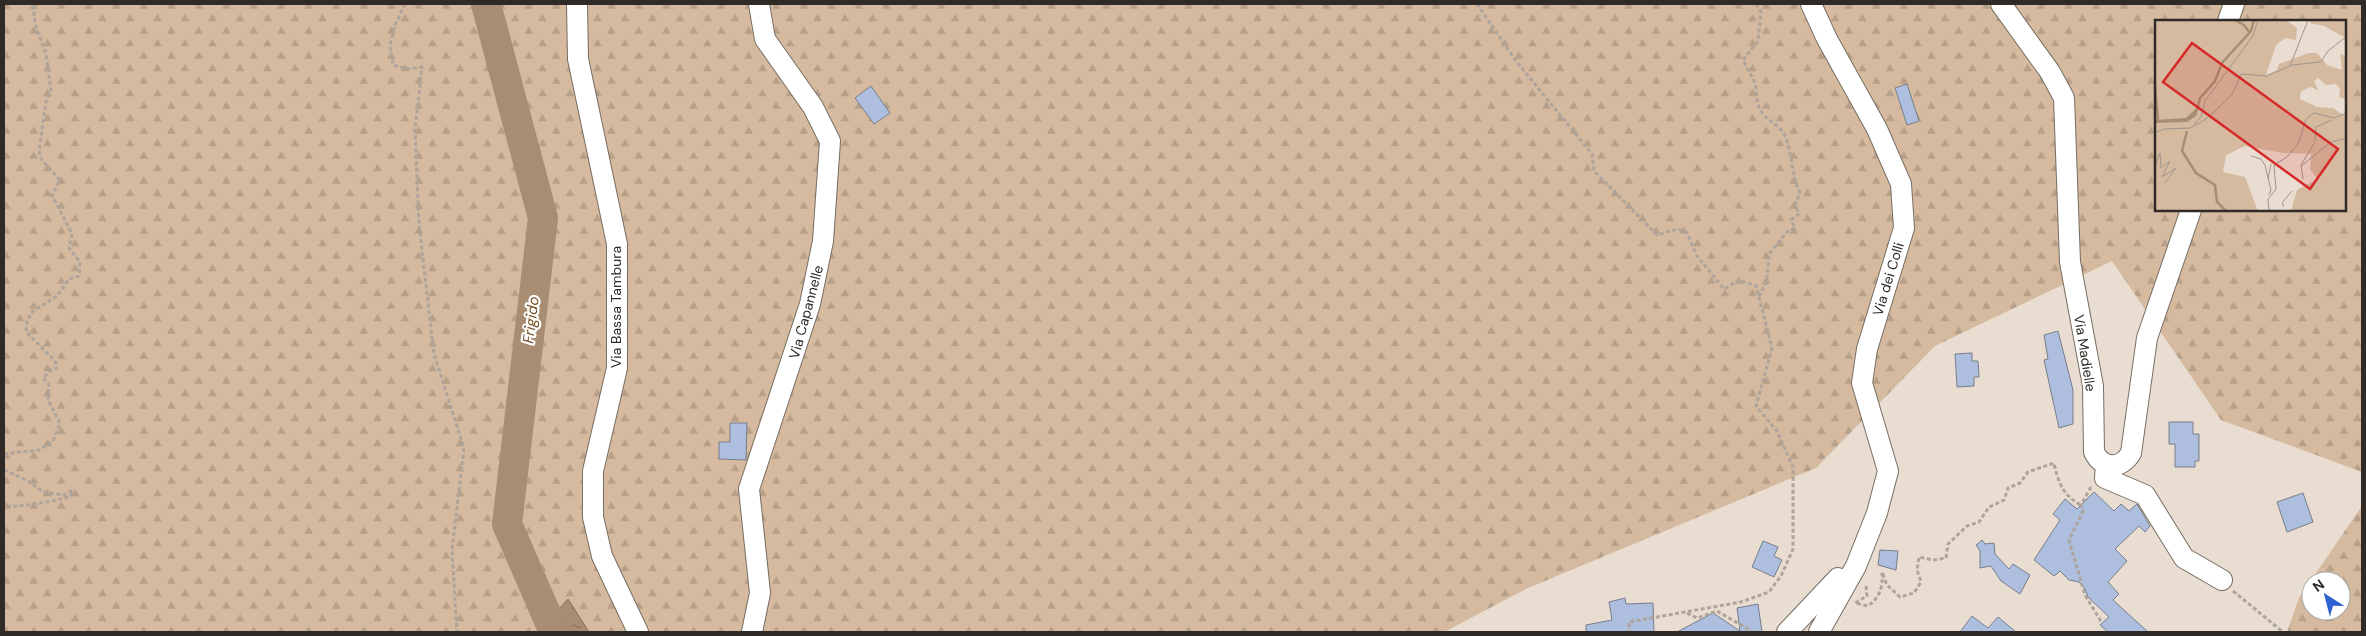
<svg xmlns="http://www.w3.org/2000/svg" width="2366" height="636" font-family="'DM Sans',sans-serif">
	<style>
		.forest { fill: url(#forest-firs); fill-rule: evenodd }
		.water { fill: url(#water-ripples); stroke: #846f5c }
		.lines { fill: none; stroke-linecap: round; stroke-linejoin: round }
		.river { stroke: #a88d73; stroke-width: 30 }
		.building { fill: #adbede; stroke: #777e8a }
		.minor-casing { stroke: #776d62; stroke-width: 22 }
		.path { stroke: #aea49b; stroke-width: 3; stroke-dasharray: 4 2.5; stroke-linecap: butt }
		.minor { stroke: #fff; stroke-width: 20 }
		.labels { text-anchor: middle; stroke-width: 4.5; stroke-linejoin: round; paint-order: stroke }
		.street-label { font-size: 14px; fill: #2f2a26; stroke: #fff }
		.water-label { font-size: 15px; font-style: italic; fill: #754e23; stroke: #fff }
		.inset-river { fill: none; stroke: #a88d73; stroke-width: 2.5 }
		.inset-road { fill: none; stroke: #9f958d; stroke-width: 1 }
		.view { fill: #d62828; fill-opacity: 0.15; stroke: #d62828; stroke-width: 2.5 }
		.inset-edge { fill: none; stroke: #2f2a26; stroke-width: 2.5 }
	</style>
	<defs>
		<pattern id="forest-firs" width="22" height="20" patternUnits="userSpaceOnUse" patternTransform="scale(1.25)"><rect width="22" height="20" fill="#d5ba9f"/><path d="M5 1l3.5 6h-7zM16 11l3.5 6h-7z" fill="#b7a089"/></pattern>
		<pattern id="water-ripples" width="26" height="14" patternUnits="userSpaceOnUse" patternTransform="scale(1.25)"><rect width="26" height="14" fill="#a88d73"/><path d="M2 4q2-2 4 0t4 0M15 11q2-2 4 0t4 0" fill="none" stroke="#89735e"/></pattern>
	</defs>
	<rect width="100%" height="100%" fill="#e9ddd1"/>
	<path class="forest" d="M4,4H2362V472L2221,420L2112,261L1935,346L1816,468L1528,588L1444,632H4ZM2156,21H2345V210H2156Z
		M2362,506V632H2287L2299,598ZM2311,581H2341V611H2311Z"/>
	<path class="water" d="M568,599L589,632H539Z"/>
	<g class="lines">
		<path class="river" d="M486,4L543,218L507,524L554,632"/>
	</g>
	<path class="building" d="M1907,84L1919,121L1907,125L1895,88Z
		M871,86L890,113L874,124L855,98Z
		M2058,331L2073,390V424L2059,428L2044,360L2048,359L2044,335Z
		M1972,353V361H1978L1979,377H1974V386L1957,387L1955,354Z
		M2169,422H2193V434H2199V461H2195V467H2175V444H2169Z
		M730,423H747L746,460L719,459V442H730Z
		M2094,492L2114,511L2121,504L2129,511L2137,504L2150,526L2145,532L2139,526L2115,549L2127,561L2108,582L2119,594L2113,600L2148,632H2108L2100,625L2109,617L2088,597L2085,589L2079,582L2069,580L2060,571L2054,576L2034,560L2060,520L2053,514L2065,499L2077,509Z
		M2303,493L2313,522L2287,532L2277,502Z
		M1982,540L1985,544L1994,543L1995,554L2009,569L2013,564L2030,575L2020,594L2001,581L1991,566L1980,568V551L1976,545Z
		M1763,541L1778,547L1774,556L1782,560L1774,577L1752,567Z
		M1880,550L1898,551L1896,570L1878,565Z
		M1625,598L1626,604L1653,603L1654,632H1586V625L1612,620L1609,602Z
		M1758,604L1762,632H1677L1713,613L1740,631L1737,608Z
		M1972,616L1988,628L1998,617L2016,632H1960Z"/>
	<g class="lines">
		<g class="minor-casing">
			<path id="minor" d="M577,4L578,59L617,244V368L593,471V517L602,556L638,632
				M1811,4L1827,39L1877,129L1901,184L1904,228L1867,349L1862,383L1888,471L1877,513L1856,566L1819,632
				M2001,4L2050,72L2064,98L2070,262L2093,386L2094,452C2102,469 2121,470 2131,453L2147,338L2191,210
				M2228,21L2234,4
				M2106,465L2105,478L2145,495L2184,558L2222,580
				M752,632L760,593L749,489L810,304L823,241L830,141L813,107L765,39L759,4
				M1787,632L1838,578"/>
		</g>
		<path class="path" d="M405,4L395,25L390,46L393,65L407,69L422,67L415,130L419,224L434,354L464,448L452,550L457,632
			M1477,4L1516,61L1592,154L1594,171L1657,235L1678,229L1687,233L1697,256L1724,289L1739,280L1756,286L1772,348L1756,406L1777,431L1793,467V549L1781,576L1769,592L1741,602L1629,622V632
			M1756,4L1761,12L1758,41L1743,60C1746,68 1753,76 1755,84C1757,91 1756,100 1759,107C1764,121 1780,123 1786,138C1792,156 1792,175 1800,193L1795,205L1799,214L1791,220L1795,228L1787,232L1769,254L1767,281L1759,296
			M4,454L39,450L53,441L60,423L48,400L49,384L43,378L51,370L57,368L55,361L26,332L27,321L32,312L57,296L69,279L79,276L80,262L69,248L72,234L52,195L60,180L41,159L39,151L46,102L51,91L46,54L35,24L33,4
			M4,470L28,481L43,492L64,495L72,490L71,496C58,501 16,508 4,506
			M2091,487L2081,505L2083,511L2069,540L2085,595L2102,623
			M1866,586L1867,596L1855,603L1868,606C1880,597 1883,588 1882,572L1887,585L1900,597L1914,593L1921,582L1917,570L1919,557L1933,560L1946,558L1948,544L1967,526L1979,522L1989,507L2004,500L2008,488L2020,483L2028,472L2054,463C2058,482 2063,496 2081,505
			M2233,591L2283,632
			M1687,613L1697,618L1717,611L1753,632"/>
		<use href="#minor" class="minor"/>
	</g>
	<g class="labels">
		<g class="street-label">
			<text transform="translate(1888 279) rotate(-73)" y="5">Via dei Colli</text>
			<text transform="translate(616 307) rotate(-90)" y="5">Via Bassa Tambura</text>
			<text transform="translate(806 312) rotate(-75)" y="5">Via Capannelle</text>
			<text transform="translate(2085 353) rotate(81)" y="5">Via Madielle</text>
		</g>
		<g class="water-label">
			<text transform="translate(531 320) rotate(-83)" y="5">Frigido</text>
		</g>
	</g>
	<g transform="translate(2155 20)">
		<rect width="191" height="191" fill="#e9ddd1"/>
		<path d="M0,0H131L142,8L141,20L130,18L121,25L111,55L122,50L124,44L154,33H162L172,45L187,50L185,34L191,36V79L184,77L185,69L181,64L171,65L163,58L159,61L164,71L156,67L146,71L145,79L162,87L178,88L191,97V191H136L142,170L162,159L155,149L156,134L128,133L90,126L71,135L68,152L90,157L103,191H0ZM156,0H191V18L169,6L155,3Z" fill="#d5ba9f"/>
		<path d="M45,85L41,96L32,102L0,103V100L31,98Z" fill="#a88d73"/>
		<path class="inset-river" d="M80,0L89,5L95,13M0,67L3,100M42,90L45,78L60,61L67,43L96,11L99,0M32,111L27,131L41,153L60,165L62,182L71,191"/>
		<path class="inset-road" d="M135,46L153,0M39,104L46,97L50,81L98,16L103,0M35,108L51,99L77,75L86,54L112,56L137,45L166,42L173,31L192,16M0,113L9,109L35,108M96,136L106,139L110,145L116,170L114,175M0,145L5,133L6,148L15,141L7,157L21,148L10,163M146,146L176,122L192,118M113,159L116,144M148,159L146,145L160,122L161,107L177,100M129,187L127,183L137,171M114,191L113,179L121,169L119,145L132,137L144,122L151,99L159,93L179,98L192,93"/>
		<path class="view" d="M37,23L183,129L155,169L8,62Z"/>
		<rect width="191" height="191" class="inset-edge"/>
	</g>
	<rect width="2366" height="636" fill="none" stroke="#2f2a26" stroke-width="10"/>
	<g transform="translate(2326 596) rotate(324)"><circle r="24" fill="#ffffff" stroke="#acaaa8"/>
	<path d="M0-4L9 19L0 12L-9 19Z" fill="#2f62d1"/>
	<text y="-8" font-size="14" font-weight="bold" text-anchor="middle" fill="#2f2a26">N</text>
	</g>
</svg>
